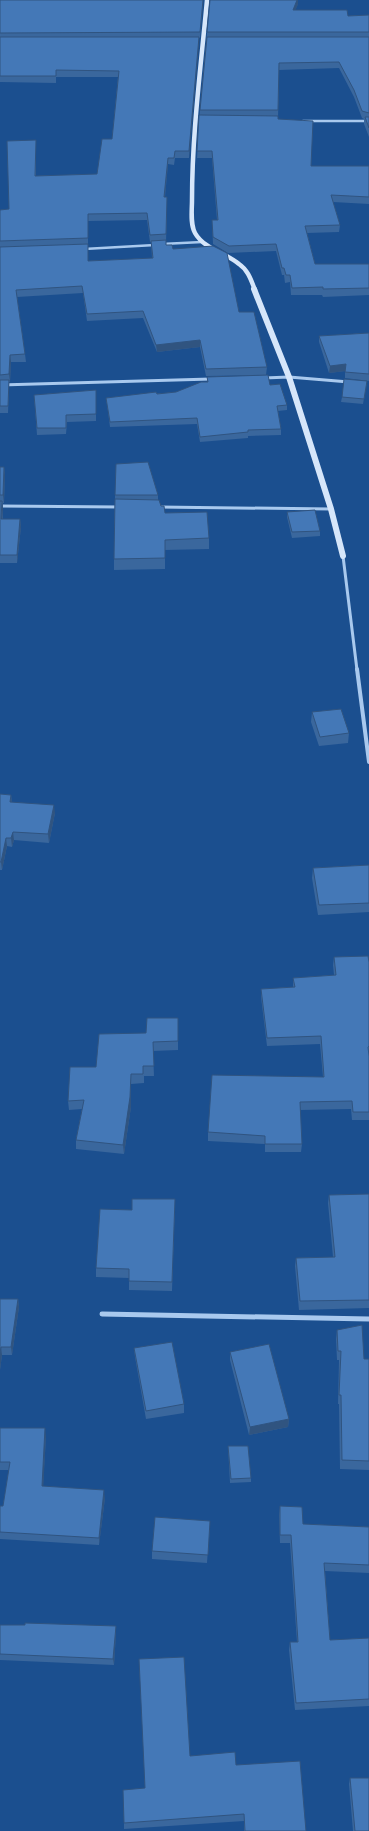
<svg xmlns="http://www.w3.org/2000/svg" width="369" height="1831" font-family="'PT Sans',sans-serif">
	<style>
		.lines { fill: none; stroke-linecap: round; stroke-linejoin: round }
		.street-far3 { stroke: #a9c9ee; stroke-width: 2.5 }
		.street-far2 { stroke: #a9c9ee; stroke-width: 3 }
		.street-far1 { stroke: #a9c9ee; stroke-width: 4 }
		.street { stroke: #a9c9ee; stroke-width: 5 }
		.secondary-far1 { stroke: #d6e6fa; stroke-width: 4.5 }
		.secondary { stroke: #d6e6fa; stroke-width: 6 }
		.wall { fill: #3a679d; fill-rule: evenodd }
		.shaded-wall { fill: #305480 }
		.building { fill: #4478b7; stroke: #305480 }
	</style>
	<rect width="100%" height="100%" fill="#1b4f8f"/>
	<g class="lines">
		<path class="street-far3" d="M303,121H369
			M162,244L202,242
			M84,249L155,245"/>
		<path class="street-far2" d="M264,378L289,377L349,382
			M0,385L211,379
			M0,506L120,507
			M159,507L331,509
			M343,556L357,670"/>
		<path class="street-far1" d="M357,669L369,762"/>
		<path class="street" d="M102,1314L369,1319"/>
		<path class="secondary-far1" d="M207,0C201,66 192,133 192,200C192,210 190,224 195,233C204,249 226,253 239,264C248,270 251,280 255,290"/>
		<path class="secondary" d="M254,289L289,377L331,509L343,556"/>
	</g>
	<path class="wall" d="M0,0H203L200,38H199L189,158H175L174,165L168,164L165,197H167L166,245L173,249L239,312L267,367L266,375L206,376L200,347L157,352L143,318L87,321L83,293L17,297L25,354L26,362H11L10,382H9V388L8,413H0V210L9,209L36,140V176L97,174L112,139L118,77H56V83L0,82ZM147,220L150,242H151L152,258L88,261V221Z
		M210,0H298V4L295,10L348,16L369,15V137L364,124V119L362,118L354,97L339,68L279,70L278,119L311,166H369V204L333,202L340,225L339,232L307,233L315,264H369V295L323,297L322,295H291L290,282L285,283L284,275H282L276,251L228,253L213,244L212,220H217L212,158H197L200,110Z
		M369,333V381L345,378V371L329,373L319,342V336Z
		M207,377L270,385L287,405V410L278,411L281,429V435L248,436V438L200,442L197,424L110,427L107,404L106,398L176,392L207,382Z
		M367,381L363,404L341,402L342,397Z
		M96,390V421L67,422L66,434L37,435L34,395Z
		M0,467H4L5,475L4,503H3V519H20L21,527L17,563H0Z
		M115,495H158V500L165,513L209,538V549L165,550V569L114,570V559Z
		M287,512L320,531V536L292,538L287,517Z
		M312,712L349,733L348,743L319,746L311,722Z
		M0,794L11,795L12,802L55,813L49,843L14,840L12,847L7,846L2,870H0Z
		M369,865V912L318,915L312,878L313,868Z
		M334,957L369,962V1120H352L351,1109L300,1110L302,1144L301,1152H265V1144L208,1141V1132L323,1077L320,1044L267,1046L261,997V989L293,987V978L334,975L333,965Z
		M178,1018V1050L153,1051L154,1076H144V1083L131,1084V1107L124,1154L76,1149V1140L82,1109L69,1110L68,1101L96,1067L146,1033Z
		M369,1194V1308L299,1310L295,1266L296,1258L333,1257L328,1203L329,1195Z
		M175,1199L172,1291L129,1290V1278L96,1277V1268L132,1210Z
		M0,1299H18L19,1307L12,1355H2L0,1370Z
		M337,1330L364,1359H369V1470L340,1469L339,1404H338L339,1360H337L336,1339Z
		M134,1348L184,1404V1413L146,1419L135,1357Z
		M230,1352L289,1419L288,1427L249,1435L230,1360Z
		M0,1428L46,1436L43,1486L105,1498L99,1545L0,1539V1506H3L9,1470H0Z
		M228,1446L251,1478V1482L230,1483Z
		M280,1506L303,1524L369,1527V1573L325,1571L330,1640L369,1638V1706L295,1710L289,1650L290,1642H297L290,1543H280L279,1515Z
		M210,1521L207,1563L152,1559V1551Z
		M0,1625L116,1633L114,1665L0,1660Z
		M190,1756L236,1765L306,1831H244V1821L124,1829V1823L145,1788Z
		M350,1778L369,1831H353L349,1784Z"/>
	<path class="shaded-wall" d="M297,0H298V4L293,17V10Z
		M199,37V44L189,158V151Z
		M168,158V164L164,204V197Z
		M200,340V347L157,352L156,345Z
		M10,355L11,362L10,382L9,374Z
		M346,364V371L329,373L330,366Z
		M4,467L5,475L4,503L3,495Z
		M2,501L3,509L2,527L1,519Z
		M20,519L21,527L17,563V555Z
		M11,795L12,803L10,802Z
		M54,805L55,813L49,843L48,834Z
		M13,832L14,840L12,847L11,838Z
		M6,838L7,846L2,870L1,862Z
		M131,1074V1107L124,1154L123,1145Z
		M18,1299L19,1307L12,1355L11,1347Z
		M1,1347L2,1355L0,1370V1353Z
		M289,1419L288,1427L249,1435L250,1427Z
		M45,1428L46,1436L43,1493L42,1486Z
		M104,1490L105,1498L99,1545V1538Z
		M116,1626V1633L114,1665L113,1659Z"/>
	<path class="building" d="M0,0H203L200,32L0,33Z
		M210,0H297L293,10H347L348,16L369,15V32H207Z
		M0,37H199L189,151H175L174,158H168L164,197H167L166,234L150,235L147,213L88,214V238L0,241V210L9,209L7,141L36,140L35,176L97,174L102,139H112L119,71L56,70V76H0Z
		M207,37H369V113L362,111L354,90L339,62L279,63L278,110H200Z
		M199,115L278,116V119L313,121L311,166H369V197L331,195L340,225L305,226L315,264H369V288L323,289V287L292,288L290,275H286L284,268H282L276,244L229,246L213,237L212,220H218L212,151H197Z
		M365,117H369V128Z
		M166,240V245H172L173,249L213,246L227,253L239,312H254L267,367L206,369L200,340L156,345L143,311L87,314L82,286L16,290L25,354L10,355L9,374L0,375V247L88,244V261L153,258L151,241Z
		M369,333V374L345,372L346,364L330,366L319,336Z
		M268,375L270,385L280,384L287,405L277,406L281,429L248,430V432L200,437L197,418L110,422L106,398L156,392L157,394L176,392L201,382H208L207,377Z
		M344,379L367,381L364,399L342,397Z
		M0,380H9L8,406H0Z
		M96,390V414L66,415V428H37L34,395Z
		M148,462L158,495H115L116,464Z
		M0,467H4L3,495H0Z
		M115,499L159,500L161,506H164L165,513L207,512L209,538L165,540V558L114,559Z
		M0,501H2L1,519H20L17,555H0Z
		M315,510L320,531L292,532L287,512Z
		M341,709L349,733L320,737L312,712Z
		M0,794L11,795L10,802L54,805L48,834L13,832L11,838H6L1,862H0Z
		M369,865V903L319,905L313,868Z
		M368,956L369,962V1046L368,1047L369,1056V1112H353L352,1101L300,1102L302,1144H265V1136L208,1132L212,1075L324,1077L321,1036L267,1038L261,989L295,987L293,978L336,975L334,957Z
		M147,1018H178V1041L153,1042L154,1066H143V1074H131L130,1097L123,1145L76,1140L84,1100L68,1101L70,1067H96L99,1034L146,1033Z
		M369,1194V1300L300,1301L296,1258L335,1257L329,1195Z
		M132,1199H175L172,1282L129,1281V1269L96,1268L100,1209L132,1210Z
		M0,1299H18L11,1347H1L0,1353Z
		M362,1325L364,1359H369V1461L342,1460L341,1395H339L341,1351H338L337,1330Z
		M172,1342L184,1404L146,1411L134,1348Z
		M269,1344L289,1419L250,1427L230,1352Z
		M0,1428H45L42,1486L104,1490L99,1538L0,1532V1506H3L10,1462H0Z
		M228,1446H248L251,1478L231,1479Z
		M280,1506L302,1507L303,1524L369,1527V1565L324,1563L330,1640L369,1638V1699L296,1703L290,1642H298L291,1535H280Z
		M155,1517L210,1521L208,1555L152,1551Z
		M25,1623L116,1626L113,1659L0,1654V1625H25Z
		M184,1657L190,1756L235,1752L236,1765L300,1761L306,1831H245L244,1814L124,1823L123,1790L145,1788L139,1659Z
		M350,1778H369V1831H355Z"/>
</svg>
